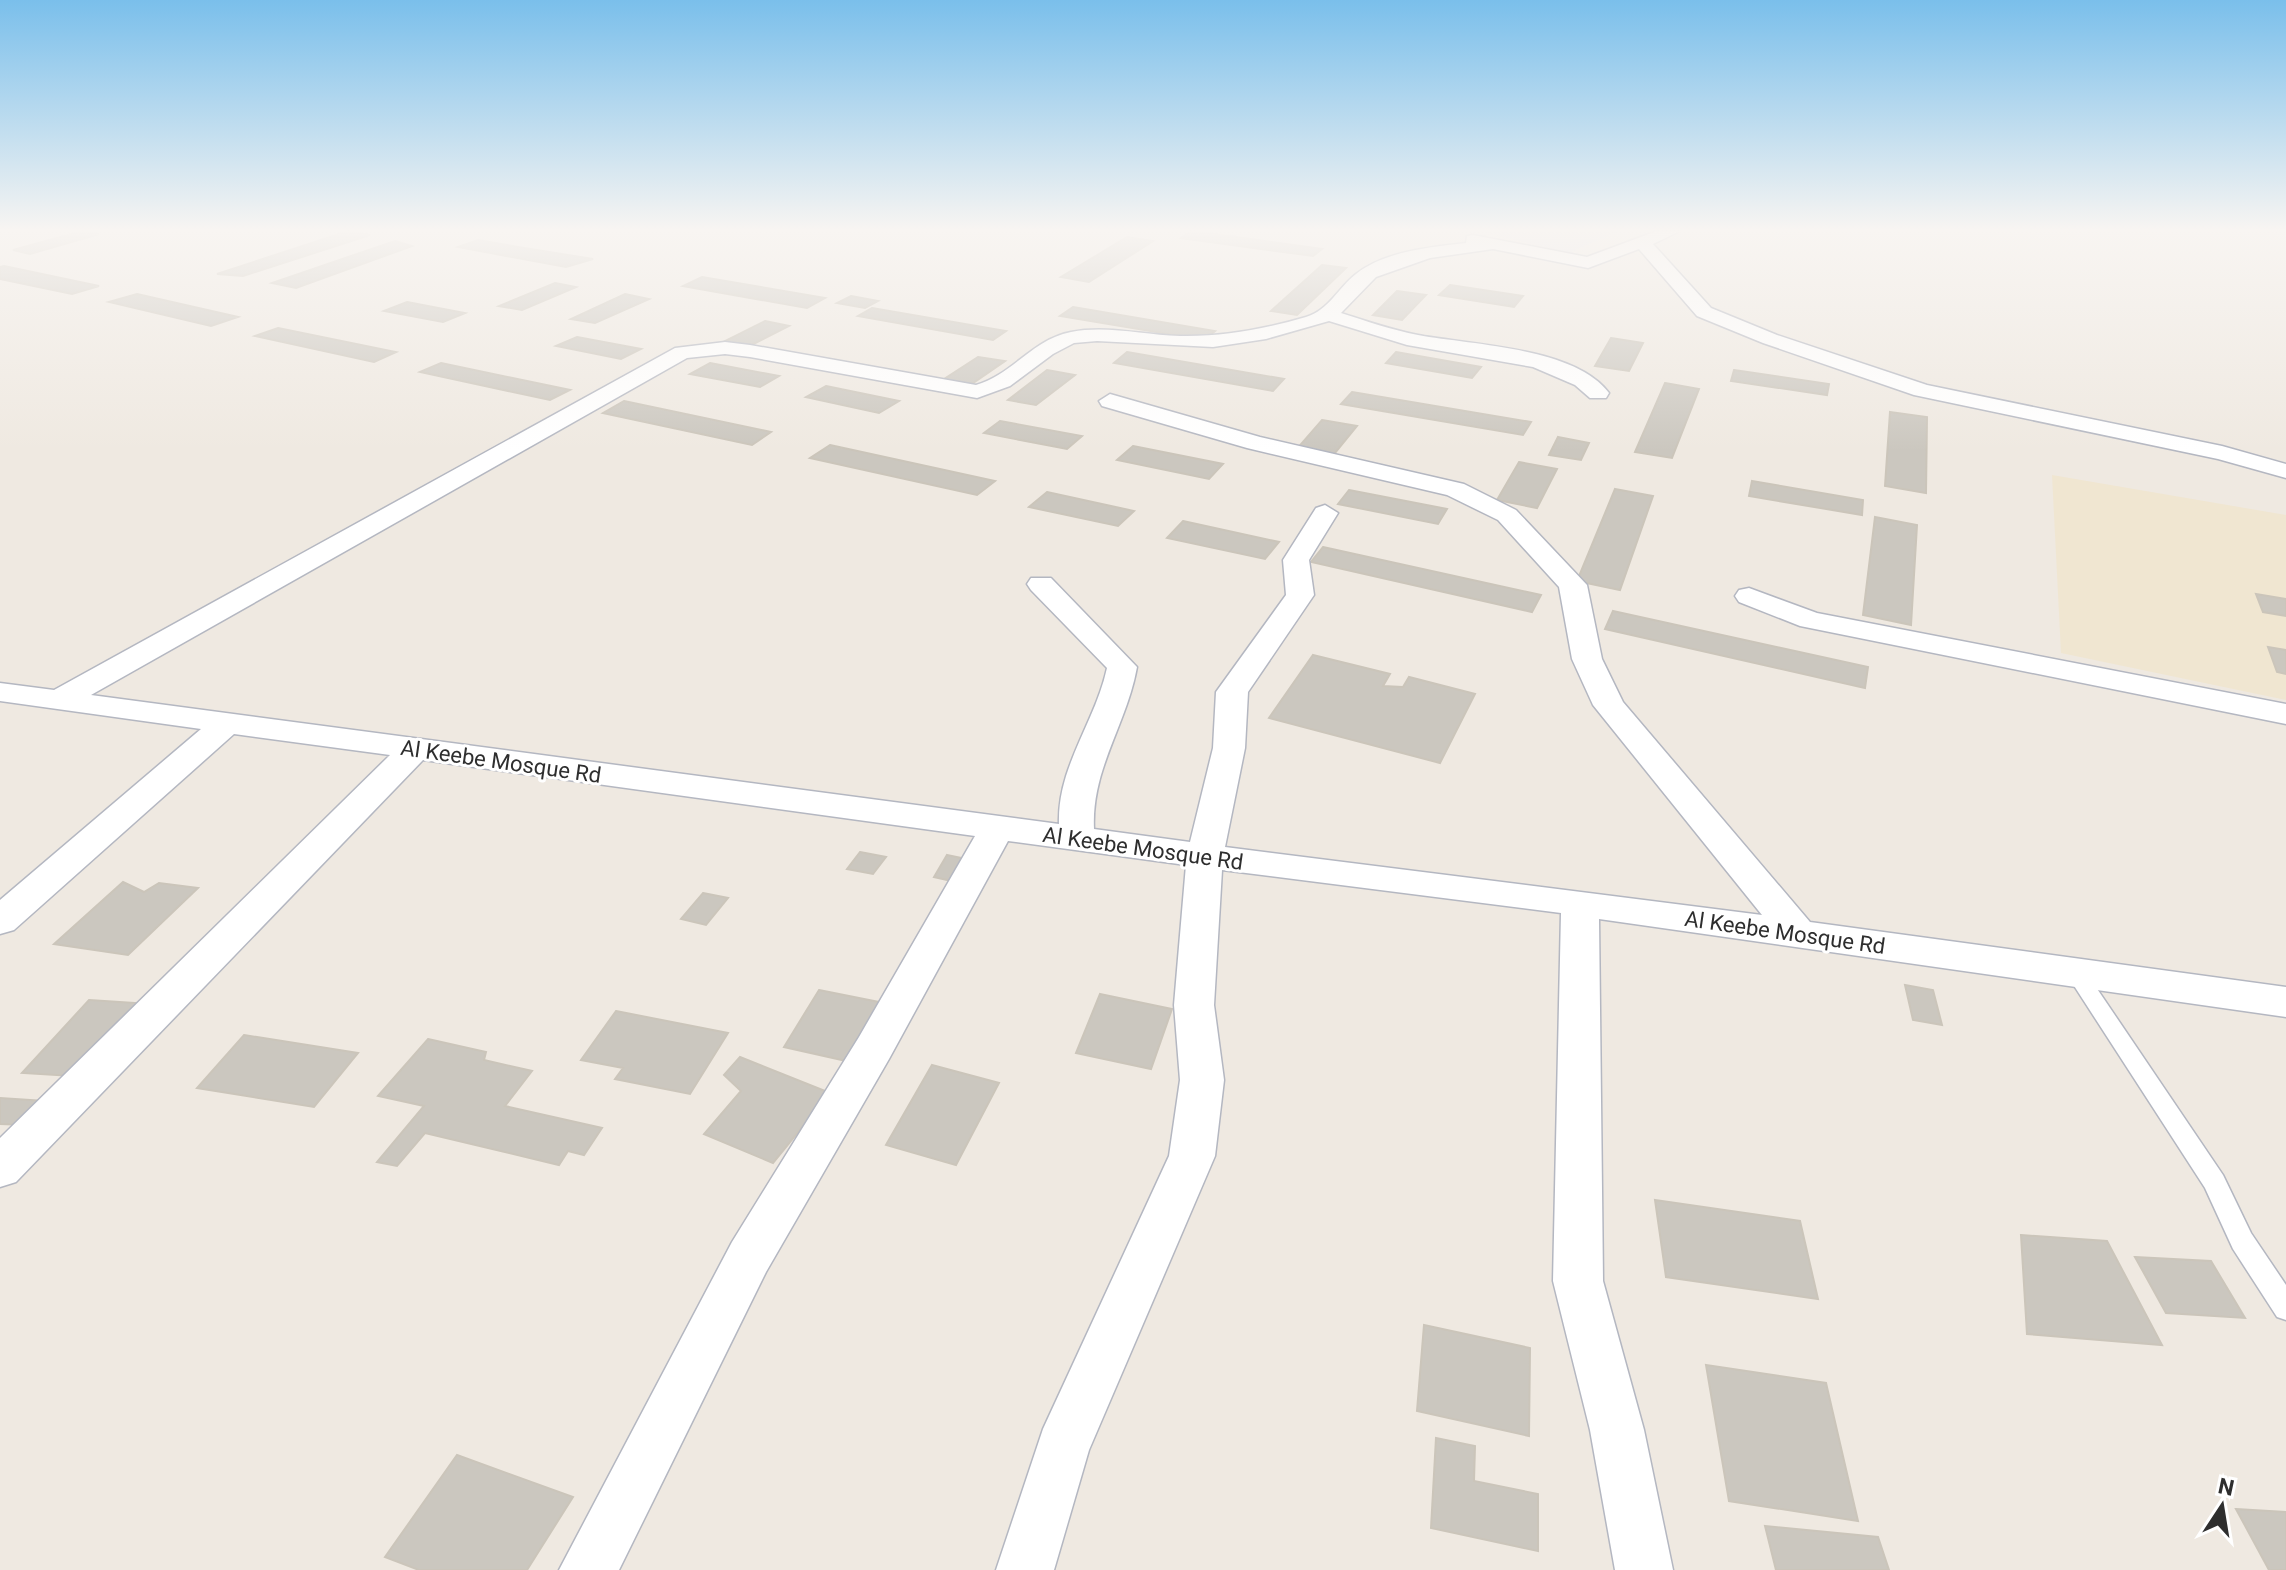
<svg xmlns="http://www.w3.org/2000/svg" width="2286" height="1570" font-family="Roboto,sans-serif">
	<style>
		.industrial { fill: #e3e1e8 }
		.education { fill: #f0e6d1 }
		.building { fill: #cbc7bf; stroke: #cbc5ba; stroke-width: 2 }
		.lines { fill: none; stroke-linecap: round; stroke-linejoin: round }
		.lane-casing { stroke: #b4b7c1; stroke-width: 3 }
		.street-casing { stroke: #b4b7c1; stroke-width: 3 }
		.lane { fill: #fff; fill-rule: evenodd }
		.street { fill: #fff; fill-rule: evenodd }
		.labels { text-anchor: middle; stroke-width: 6; stroke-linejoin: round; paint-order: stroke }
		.street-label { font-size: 22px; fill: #2e2e2e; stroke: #fff }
	</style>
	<rect width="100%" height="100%" fill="#efe9e1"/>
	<path class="industrial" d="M1479,231H1619L1568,253Z"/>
	<path class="education" d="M2052,475L2286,515V700L2061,653Z"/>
	<path class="building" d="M82,231L99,234L30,254L13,250Z
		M348,231L370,235L243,276L217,274Z
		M1191,231H1194L1322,249L1313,256L1181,238Z
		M1127,237L1153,241L1089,282L1061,277Z
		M478,240L518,247L593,259L566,267L458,247Z
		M395,241L412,246L296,288L272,283Z
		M1322,265L1346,268L1297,315L1271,311Z
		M4,266L99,286L72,294L0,279V267Z
		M702,277L825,298L807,308L683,286Z
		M555,283L576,287L522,310L499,306Z
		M1450,285L1523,296L1514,307L1439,295Z
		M1397,291L1426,295L1402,320L1373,315Z
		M137,294L238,317L211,326L109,302Z
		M625,294L649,299L595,323L571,319Z
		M851,296L878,301L865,308L837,303Z
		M407,302L465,313L443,322L384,311Z
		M1073,307L1215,331L1204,340L1060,316Z
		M872,308L1006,331L993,340L858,316Z
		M765,321L789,326L734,354L709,349Z
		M278,328L396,352L374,362L255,336Z
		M577,337L641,349L621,359L556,346Z
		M1611,338L1643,343L1629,371L1595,366Z
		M1127,352L1284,379L1273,391L1114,363Z
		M1396,352L1481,367L1472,378L1386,363Z
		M978,357L1005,361L966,388L938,383Z
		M441,363L570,390L550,400L420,372Z
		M710,363L779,376L760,387L690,374Z
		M1047,370L1075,375L1036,405L1008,400Z
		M1734,370L1829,384L1827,395L1731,381Z
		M1665,383L1699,389L1672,458L1635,452Z
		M826,386L899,401L879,413L806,397Z
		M1352,392L1531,422L1523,435L1341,404Z
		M624,401L771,432L752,445L603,413Z
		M1890,412L1927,417L1926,493L1885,486Z
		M1322,420L1357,426L1331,458L1295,451Z
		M1000,421L1082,436L1067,449L984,433Z
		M1558,437L1589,443L1581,460L1549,455Z
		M830,445L995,481L977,495L810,458Z
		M1133,446L1223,464L1209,479L1117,460Z
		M1519,462L1557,469L1537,508L1497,500Z
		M1752,481L1863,500L1862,515L1749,496Z
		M1615,489L1653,496L1620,590L1577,581Z
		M1349,490L1447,509L1438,524L1338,504Z
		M1047,492L1134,511L1118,526L1029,507Z
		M1875,517L1917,525L1911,625L1863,615Z
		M1183,521L1279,542L1265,559L1167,538Z
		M1323,547L1541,595L1532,612L1311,562Z
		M2256,594L2286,599V616L2263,612Z
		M1613,611L1868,667L1865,688L1605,629Z
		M2268,647L2286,650V674L2277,672Z
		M1313,655L1390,674L1383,686L1403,687L1409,677L1475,694L1440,763L1269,718Z
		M860,852L886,857L873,874L847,869Z
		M947,855L966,859L952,881L934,877Z
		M123,882L144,892L159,883L198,888L128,955L54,944Z
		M703,893L728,898L706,925L681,919Z
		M1905,985L1933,990L1942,1025L1913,1020Z
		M819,990L884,1003L851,1062L784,1047Z
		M1100,994L1172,1009L1151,1069L1076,1053Z
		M89,1000L152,1004L89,1077L22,1073Z
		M616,1011L728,1033L690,1094L615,1079L623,1068L581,1060Z
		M244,1035L358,1053L314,1107L197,1088Z
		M428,1039L486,1052L484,1060L532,1071L505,1106L602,1128L584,1155L568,1151L559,1165L425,1133L397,1166L377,1162L424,1106L378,1096Z
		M740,1057L830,1093L773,1163L704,1134L741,1091L724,1075Z
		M932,1065L999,1083L956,1165L886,1145Z
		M0,1098L47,1101L26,1125L0,1124Z
		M1655,1200L1800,1221L1818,1299L1666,1277Z
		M2021,1235L2107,1241L2162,1345L2027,1334Z
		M2135,1257L2211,1261L2245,1318L2166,1313Z
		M1424,1325L1530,1348L1529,1436L1417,1411Z
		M1706,1365L1826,1383L1858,1521L1729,1501Z
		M1436,1438L1475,1446L1474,1481L1538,1494V1551L1431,1528Z
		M457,1455L573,1497L527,1570H419L385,1557Z
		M2236,1509L2286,1512V1570H2269Z
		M1765,1526L1878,1537L1889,1570H1776Z"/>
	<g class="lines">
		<g class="lane-casing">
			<path id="lane" d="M2076,965L2083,968L2223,1175L2251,1233L2286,1285V1320L2277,1317L2233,1249L2205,1188L2069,978L2065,973L2069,968Z"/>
		</g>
		<g class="street-casing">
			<path id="street" d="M1657,231H1680L1653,244L1711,308L1777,335L1927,385L2222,446L2286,464V478L2218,459L1914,395L1763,343L1697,316L1639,249L1588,268L1493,249L1430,258L1376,277L1341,313C1366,321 1392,330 1418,335C1471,345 1575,347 1609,393L1606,398H1590L1575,385L1533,367L1407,345L1329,321L1266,339L1213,347L1097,341L1074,343L1053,354L1010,386L977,398L750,357L725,354L687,358L91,695L1059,824C1057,767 1095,723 1107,668L1031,590L1027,584L1031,578H1051L1137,667C1127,724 1091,769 1094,829L1190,842L1213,748L1216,692L1286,595L1283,560L1316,508L1325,505L1338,513L1309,560L1314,595L1248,692L1245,748L1225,847L1762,915L1593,705L1572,659L1559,587L1498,520L1447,495L1247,448L1102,406L1099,401L1110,394L1260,437L1464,484L1516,510L1587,585L1602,659L1623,702L1810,922L2286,987V1017L1599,919L1603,1281L1644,1430L1673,1570H1615L1590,1430L1553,1281L1561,913L1222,870L1214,1005L1224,1080L1215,1156L1089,1450L1054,1570H996L1043,1429L1169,1156L1180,1080L1174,1005L1186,865L1008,841L889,1059L766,1272L619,1570H559L732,1242L859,1037L975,836L423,760L16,1182L0,1187V1138L390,755L234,734L14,930L0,934V900L201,729L0,701V683L54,690L675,348L725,342L750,345L976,385C1012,375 1033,339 1071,332C1107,325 1143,335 1180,336C1222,337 1265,329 1306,317C1329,310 1338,288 1356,274C1385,251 1431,247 1466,243L1467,236L1473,235L1587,257Z
				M1749,588L1817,613L2286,704V724L1800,626L1739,602L1735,596L1739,590Z"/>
		</g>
		<use href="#lane" class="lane"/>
		<use href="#street" class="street"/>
	</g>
	<linearGradient id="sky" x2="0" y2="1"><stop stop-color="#7abfeb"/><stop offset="0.51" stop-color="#f8f5f2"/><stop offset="1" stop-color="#f8f5f2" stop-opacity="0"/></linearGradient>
	<rect width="2286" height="451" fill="url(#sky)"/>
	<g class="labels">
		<g class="street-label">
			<text transform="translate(501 761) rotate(8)" y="8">Al Keebe Mosque Rd</text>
			<text transform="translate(1143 848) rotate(8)" y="8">Al Keebe Mosque Rd</text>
			<text transform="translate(1785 932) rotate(8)" y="8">Al Keebe Mosque Rd</text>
		</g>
	</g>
	<g transform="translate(2222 1506) rotate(12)" stroke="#ffffff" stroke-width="6" paint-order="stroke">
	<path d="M0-6L14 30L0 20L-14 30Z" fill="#2e2e2e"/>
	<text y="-12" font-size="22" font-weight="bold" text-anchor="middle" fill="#2e2e2e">N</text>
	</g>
</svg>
